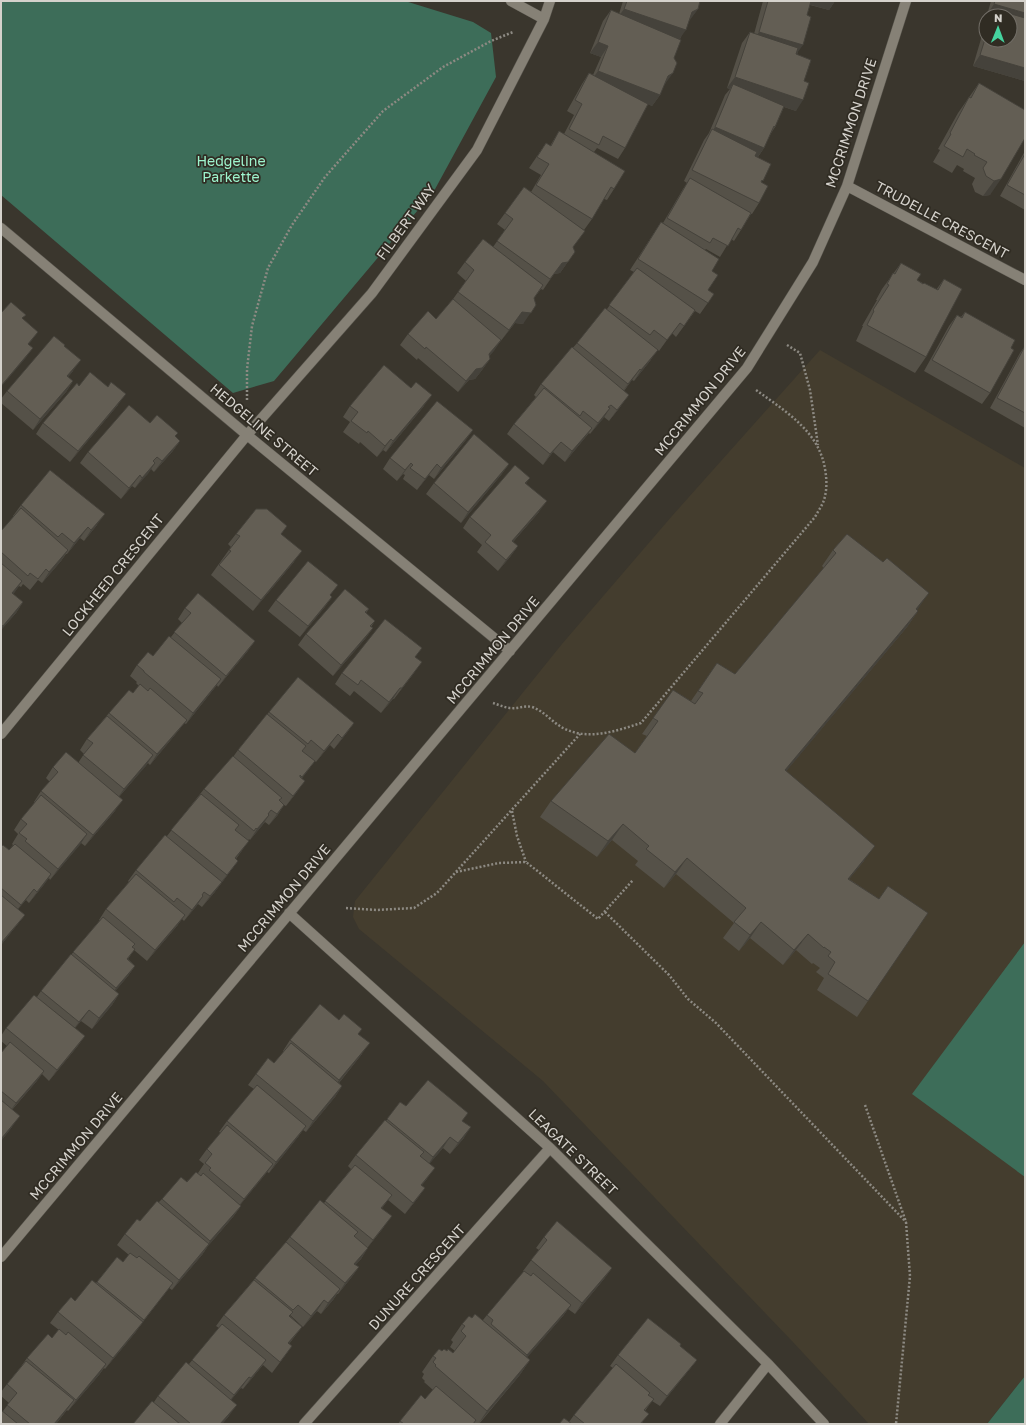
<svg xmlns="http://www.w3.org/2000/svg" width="1026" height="1425" font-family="'Golos Text',sans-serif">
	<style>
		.built { fill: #443d2e }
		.green { fill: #3d6d59 }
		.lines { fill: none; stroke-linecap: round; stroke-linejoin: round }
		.minor-casing { stroke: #57544c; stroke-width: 11 }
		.path { stroke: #8d8a83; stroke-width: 2.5; stroke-dasharray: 2 2; stroke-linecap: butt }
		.minor { stroke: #868176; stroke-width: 10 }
		.wall { fill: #555148 }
		.shaded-wall { fill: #45423b }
		.building { fill: #635e54; stroke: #45423b }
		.labels { text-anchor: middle; stroke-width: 3.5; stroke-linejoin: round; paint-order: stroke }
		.street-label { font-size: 14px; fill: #d5d2cc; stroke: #302c23 }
		.park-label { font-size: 14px; fill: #9ef5ce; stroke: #302c23 }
	</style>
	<rect width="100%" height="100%" fill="#3a362d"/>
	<path class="built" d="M820,350L1025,468V1376L987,1424H869L792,1341L543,1081L359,929L353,917L355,901L562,644L672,516Z"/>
	<path class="green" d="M1,1H405L473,22L491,33L496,77L434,191L274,381L233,393L1,195Z
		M1025,942V1177L912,1094Z
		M1025,1376V1424H987Z"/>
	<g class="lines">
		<g class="minor-casing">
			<path id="minor" d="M511,1L544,19
				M847,186L1025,280
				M1,228L247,435L510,651
				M1,734L247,435L372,293L477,150L544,19L550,1
				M289,913L550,1148L768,1364L824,1424
				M1,1257L747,368L813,262L847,186L906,1
				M304,1424L550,1148
				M720,1424L768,1364"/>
		</g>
		<path class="path" d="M787,345L800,353L810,390L818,445
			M247,400V369L252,326L268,268L292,225L325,177L383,111L443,67L491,41L513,32
			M493,703C499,705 506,708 511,708C519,709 524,705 532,707C544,711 552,722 563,728C588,741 616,731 641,723L815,517C818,511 822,506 824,500C827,490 827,480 825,469C819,431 785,411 756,390
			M512,811L517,836L526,862
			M456,872L499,863L526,862L598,919L633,880
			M346,908L376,910L414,908L437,893L580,734
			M605,912L669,975L688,999L716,1023L906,1222
			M865,1105L906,1222L910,1276L896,1424"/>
		<use href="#minor" class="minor"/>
	</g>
	<path class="wall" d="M623,1H700L698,9L689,20L680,39L665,84L664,85L660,95L652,106L648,104L625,148L618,159L597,148L594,152L614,189L607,200L604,199L592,219L584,230L577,226L573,247L567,263L560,273L554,274L543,290L541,289L534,298L523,324L515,323L489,356L490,359L482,370L475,379L469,380L458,392L418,358L417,360L400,345L408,334L436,319L453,299L466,281L457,273L465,262L493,247L505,230L497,224L524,187L531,192L541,175L529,168L546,143L550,146L559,131L564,134L574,115L567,111L582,84L589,73L593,75L601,57L590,53L603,21L611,10L619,14Z
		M763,1H835L829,10L810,5L807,15L797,55L804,81L796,111L784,107L775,127L770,135L764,148L758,157L762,183L759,203L752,214H751L741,230L734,241L731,239L720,257L706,249L705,250L712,271L708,290L714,294L700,314L695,311L676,337L672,333L659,351L657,349L650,361L634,381L632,380L624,391L621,406L609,421L604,417L590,434L589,433L584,439L565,462L553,452L543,465L507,434L514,424L536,397L534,395L541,384L607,309L634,272L630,270L661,222L663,223L683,189L687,183L684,181L704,140L709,133L725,95L730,89L727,88L742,43L750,32L754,34Z
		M991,1H1025V81L973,66L986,22V40L1010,16H989L987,15Z
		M979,83L1025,110L990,195L983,196L975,192L972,184L975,178L963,171L964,169L957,165L952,173L933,162L940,150L938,149L958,113Z
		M1025,151V210L1000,196Z
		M901,263L917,280L936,290L944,279L926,357L915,373L856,341L863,326H862L877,300H876L882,289Z
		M965,312L1011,348L990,393L982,404L924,371L949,326L957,315L961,317Z
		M64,346L73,371L68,377L73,381L66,392L33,430L1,403V399L7,391Z
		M1025,346V428L990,408L1020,353Z
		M79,386L118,405L70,462L36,434L43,423Z
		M350,406H424L386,452L383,450L377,457L360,442L359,444L343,432L350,422L343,417Z
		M150,423L175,437L180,441L172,452L154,472L151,469L135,488L132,486L121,499L80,463L88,452Z
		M473,430L465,441L434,479L429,475L417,490L403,479L405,475L403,474L397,481L383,469L390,458Z
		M509,464L501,475L461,523L426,494L434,483Z
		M530,478L526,483L539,512L513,542L518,546L510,557L498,571L477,552L482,545L463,528L470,517Z
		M21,505L97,525L84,541L80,538L67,554H66L61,561L42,583L38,580L30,590L23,584L21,587L19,586L13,594L23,602L16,613L1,630V531L14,517L13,516Z
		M287,526L281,534L294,562L253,611L211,575L231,547L228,544L236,534Z
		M847,534L918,611L907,627L786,771L864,861L849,879L879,899L888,886L868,1001L857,1017L817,990L824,978L816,972L820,968L813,963L812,964L796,950L783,965L750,938L739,951L723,938L734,923L676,874L664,888L635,865L638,861L612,840L597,857L540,817L551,801L635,753L647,736L642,734L673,690L691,701L717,663L735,674L824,568L822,566L833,550Z
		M331,596L332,597L324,608L300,637L268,611L276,600Z
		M185,608L255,641L247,652L218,687L217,685L186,724L184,723L179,730L150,765L148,763L119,797L115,811L85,846L81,843L50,880L49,878L29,903L26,900L18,909L25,915L1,945V847L9,850L13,845L12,844L18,834L14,830L21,819L35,803L34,802L41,791L50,782L46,778L53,767L78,763L84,754L80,750L87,739L109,713L133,693L139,686L136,683L137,682L130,676L137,665L153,656L171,637L182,623L178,619Z
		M369,609L366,613L375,621L371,627L373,628L365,639L333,676L298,645L306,634Z
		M416,657L414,673L394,699H393L381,713L354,691L350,696L335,684L342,673Z
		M269,712L354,723L346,734L334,749L330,745L316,762L303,751L315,761L302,778L297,792L286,806L284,805L277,816L269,825L265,822L250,840L249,839L241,852L236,859L238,861L214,893L202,907L198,904L184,921L182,919L177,926L147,961L134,950L128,959L135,966L128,976L115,991L119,994L112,1005L92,1029L81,1021L75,1028L85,1036L77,1047L49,1081L42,1074L36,1082L12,1110V1127L1,1141V1053L7,1046L1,1041V1036L6,1028L37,997L41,991L100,920H99L106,909L129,882L128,881L136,870L167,836L204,789L233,757L238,750Z
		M339,1020L358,1034L362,1054L339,1083L342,1086L335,1097L306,1132L303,1130L298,1137L269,1173L267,1172L240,1205L241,1206L233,1217L208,1246L202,1255L172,1290L169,1288L143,1322L135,1333L105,1369L104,1368L99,1375L68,1411L67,1410L56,1424H1L3,1411L9,1403L1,1396V1392L7,1384L20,1368L27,1358L52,1338L59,1330L50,1323L58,1312L75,1301L96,1283L117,1257L123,1262L129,1255L117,1245L125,1234L140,1221L162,1199L198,1173L204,1164L199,1160L207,1149L221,1133L219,1132L227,1121L254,1089L248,1085L256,1074L274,1063L284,1052L283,1051L290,1040Z
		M400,1102L406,1106L463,1121L464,1138L450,1154L443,1148L429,1164L427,1179L421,1186L425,1188L417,1199L405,1214L388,1200L382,1208L384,1227L368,1247L361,1259L355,1265L359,1267L351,1278L338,1294H337L333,1300L321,1314L317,1311L303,1327L290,1315V1316L302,1327L289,1344L292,1346L284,1357L272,1373L263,1365L243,1389L241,1388L231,1400L229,1416L222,1424H133L154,1402L158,1396L189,1364L219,1328L216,1326L224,1315L285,1243L290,1237L324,1203L351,1169L348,1166L356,1155L386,1121Z
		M544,1237L612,1268L604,1279L575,1314L568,1309L563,1316L527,1357L530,1360L519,1376L479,1424H398L400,1421L425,1399L433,1390L424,1382L425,1381L422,1378L424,1374L422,1372L433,1356L442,1351H447L453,1353L455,1351L450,1347L453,1342L451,1340L462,1324L472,1318L483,1320L487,1315L524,1272L523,1271L539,1250L536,1248Z
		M680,1346L697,1360L689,1370L660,1406L652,1401L645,1411L642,1424H559L569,1422L574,1415L613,1368L610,1366L618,1355Z"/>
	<path class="shaded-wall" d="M797,1H835L829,10Z
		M994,4L1025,13V27L994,9L989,16L987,15Z
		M624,9L686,30L678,41L616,20Z
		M698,9L690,20L685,23L692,12Z
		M759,32L803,45L795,56L751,43Z
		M598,42L608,46L601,57L590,53Z
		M980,55L1025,68V81L973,66Z
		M598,71L660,95L652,106L591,81Z
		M673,73L665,84L660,87L668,76Z
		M735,77L803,100L796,111L731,89L733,84L730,89L727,88Z
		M715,127L764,148L757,158L709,136Z
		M1001,179L990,195L983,196L994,181Z
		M575,252L560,273L554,274L543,290L562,263Z
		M536,305L523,324L515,323L501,341L522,312Z
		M38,332L30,343L20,355L28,344Z
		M501,340L494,351L482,365L489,354Z
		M33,348L25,359L1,387V386Z
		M658,350L650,361L634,381L641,370Z
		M490,359L482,370L475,379L469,380L458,392L466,381L476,369Z
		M81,360L73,371L60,387L67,376Z
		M640,369L632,380L620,395L628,384Z
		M73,381L66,392L33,430L40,419Z
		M126,394L118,405L70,462L78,451Z
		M432,395L424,406L386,452L393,441Z
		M629,395L621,406L609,421L617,410Z
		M610,408L603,419L590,434L598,423Z
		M592,428L584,439L565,462L572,451Z
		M473,430L465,441L434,479L441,468Z
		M391,439L383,450L377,457L385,446Z
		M180,441L172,452L154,472L162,461Z
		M561,442L553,452L543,465L550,454Z
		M155,463L148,474L135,488L142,478Z
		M411,463L403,474L397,481L405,470Z
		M437,464L429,475L417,490L425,479Z
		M509,464L501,475L461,523L468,512Z
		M140,475L132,486L121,499L129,488Z
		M547,501L539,512L504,552L512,541Z
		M105,514L97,525L84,541L91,530Z
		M88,527L80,538L67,554L74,543Z
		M518,546L510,557L498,571L506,560Z
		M68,550L61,561L42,583L49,572Z
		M302,551L294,562L253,611L261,600Z
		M22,581L15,592L5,604L12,593Z
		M929,593L918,609L905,625L916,609Z
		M332,597L324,608L300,637L308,626Z
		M23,602L16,613L1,630V628L3,626Z
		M918,611L907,627L774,786L785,770Z
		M373,628L365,639L333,676L341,665Z
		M255,641L247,652L218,687L226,676Z
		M422,662L414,673L394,699L402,688Z
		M221,679L213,690L186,724L193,713Z
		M400,688L393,699L381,713L389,702Z
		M187,720L179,730L150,765L157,754Z
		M354,723L346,734L334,749L342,738Z
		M338,734L330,745L316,762L324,751Z
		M153,755L146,766L116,800L124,789Z
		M315,761L307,772L294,788L302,777Z
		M305,781L297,792L286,806L293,796Z
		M123,800L115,811L85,846L93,835Z
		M284,805L277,816L269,825L277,814Z
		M269,815L262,826L250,840L257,829Z
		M623,824L612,840L597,857L608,841Z
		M87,834L80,845L50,880L58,869Z
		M249,841L241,852L227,869L235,858Z
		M875,846L864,861L837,894L848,879Z
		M687,858L676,874L664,888L675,872Z
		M238,861L214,893L202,907L210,896Z
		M51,874L44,885L29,903L37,892Z
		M34,889L26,900L13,915L21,905Z
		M203,896L196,907L184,921L192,910Z
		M25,915L1,945V943Z
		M185,915L177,926L147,961L155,950Z
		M761,922L750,938L739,951L750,935Z
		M808,934L796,950L783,965L794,950Z
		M135,966L128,976L109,999L116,988Z
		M119,994L112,1005L92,1029L99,1018Z
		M89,1010L81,1021L71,1033L79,1022Z
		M85,1036L77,1047L49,1081L57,1070Z
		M370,1043L362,1054L332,1091L339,1080Z
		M44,1071L36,1082L8,1114L16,1103Z
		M342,1086L335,1097L306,1132L313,1121Z
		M20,1116L12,1127L1,1141V1139Z
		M306,1126L298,1137L269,1173L276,1162Z
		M471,1127L464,1138L450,1154L458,1143Z
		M450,1137L443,1148L426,1168L433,1157Z
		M273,1164L265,1175L236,1210L244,1199Z
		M435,1168L427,1179L413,1196L421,1185Z
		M425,1188L417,1199L405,1214L413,1203Z
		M241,1206L233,1217L208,1246L202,1255L172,1290L179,1280L204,1251L210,1241Z
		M392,1216L384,1227L365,1251L373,1240Z
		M368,1248L361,1259L347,1275L354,1264Z
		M359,1267L351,1278L338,1294L345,1283Z
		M612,1268L604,1279L575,1314L582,1303Z
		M173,1283L165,1294L137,1329L143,1322L135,1333L105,1369L113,1358L136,1330L144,1320Z
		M340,1289L333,1300L321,1314L328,1303Z
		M324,1300L317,1311L303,1327L311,1316Z
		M571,1305L563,1316L520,1366L527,1355Z
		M302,1327L294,1337L281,1354L288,1343Z
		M266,1360L258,1371L243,1389L251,1378Z
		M530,1360L519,1376L478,1424L487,1411Z
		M697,1360L689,1370L660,1406L667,1396Z
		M106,1364L99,1375L68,1411L76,1400Z
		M249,1377L241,1388L226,1406L234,1395Z
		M74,1400L66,1411L56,1424H54Z
		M237,1405L229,1416L222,1424H220Z"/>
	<path class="building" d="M627,1H700L698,9L692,12L686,30L624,9Z
		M768,1H811L807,15L811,17L803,45L759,32Z
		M995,1H1025V13L994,4Z
		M994,9L1025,18V68L980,55L986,36V40H1010V16H992Z
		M611,10L681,40L674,58L677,63L673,73L668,76L660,95L598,71L608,46L598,42Z
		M750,32L798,48L796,54L811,60L804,81L809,83L803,100L735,77Z
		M589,73L648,104L625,148L603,136L599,145L569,129L582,104L575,100Z
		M979,83L1025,110V138L1001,179L994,181L986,176L983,168L987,162L974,155L975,154L967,149L963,157L944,146L951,134L950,133L969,97L971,98Z
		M733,84L784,106L775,127L774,126L764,148L715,127Z
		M712,129L757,152L755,156L771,164L763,181L762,180L761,182L768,186L759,203L692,170Z
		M559,131L625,171L614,189L611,187L592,219L536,185L549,164L537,157L546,143L551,146Z
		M1025,154V195L1007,185Z
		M690,178L751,213L741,230L738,228L728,246L713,238L710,243L667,218Z
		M524,187L585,231L573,247L575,252L568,262L562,263L550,279L497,241L513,219L505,213Z
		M661,222L719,259L712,271L718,275L708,290L714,294L708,303L638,259Z
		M483,239L543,285L534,298L536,305L531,313L522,312L509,330L458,292L474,270L465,262Z
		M901,263L921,274L917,280L923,284L924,283L938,290L944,279L962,289L926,357L867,325L874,311L873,310L889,285L887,284L893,273L895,274Z
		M637,268L695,310L684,326L680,323L667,340L654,330L650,335L609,305Z
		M453,299L501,340L489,354L490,359L482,368L476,369L466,381L426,347L425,349L408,334L428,311L436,319Z
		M11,302L26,315L22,318L38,332L28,344L33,348L1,386V313Z
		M605,308L658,350L641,370L640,369L628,384L577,343Z
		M965,312L1015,340L1011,348L1014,350L990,393L932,360L957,315L962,318Z
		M54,336L65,345L64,346L81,360L67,376L73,381L40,419L7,391Z
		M1025,346V413L997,398Z
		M572,347L629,395L617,410L611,405L608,407L610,408L598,423L583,411L580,416L541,384Z
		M384,365L411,388L416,382L432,395L393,441L391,439L385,446L368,431L367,433L351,421L358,412L350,406Z
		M90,372L108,387L111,382L126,394L78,451L43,423L77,383L79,386Z
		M544,388L592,428L572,451L561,442L550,454L514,424Z
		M437,401L473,430L441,468L437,464L425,479L410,468L413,465L411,463L405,470L390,458Z
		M129,405L150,423L157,415L178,433L175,436L180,441L162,461L157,457L153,461L155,463L142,478L140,475L129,488L88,452Z
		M474,434L509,464L468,512L434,483Z
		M515,465L530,478L525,483L547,501L512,541L518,546L506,560L485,542L491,535L470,517Z
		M50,470L105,514L91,530L88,527L74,543L62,533L58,537L21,505Z
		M21,508L68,550L49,572L46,569L38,579L30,573L28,576L1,552V531Z
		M256,509H267L287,526L281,534L302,551L261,600L219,565L231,551L229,550L240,536L236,534Z
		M847,534L883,562L887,558L929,593L916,609L918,611L785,770L875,846L848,879L879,899L888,886L928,913L868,1001L828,974L835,962L828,956L831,952L824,947V948L808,934L794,950L761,922L750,935L734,922L746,908L687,858L675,872L646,849L649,846L623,824L608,841L551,801L609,734L635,753L658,721L653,718L673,690L695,704L703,693L698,691L717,663L735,674L836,553L833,550Z
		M308,561L338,585L330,595L332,597L308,626L276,600Z
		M1,563L22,581L12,593L23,602L3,626L1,625Z
		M345,589L369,609L365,612L375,621L370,626L373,628L341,665L306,634Z
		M198,593L255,641L226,676L174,632L191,613L185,608Z
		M385,619L422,648L415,657L422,662L402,688H400L389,702L361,680L358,685L342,673Z
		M169,636L221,679L193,713L144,672V671L137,665L148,652L153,656Z
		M298,677L354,723L342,738L338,734L324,751L311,740L308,744L269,712Z
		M140,684L148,691L150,688L187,720L157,754L109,713L129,690L133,693Z
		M267,714L306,746L302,751L315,761L302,777L300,775V777L305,781L293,796L238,750Z
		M107,716L153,755L124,789L83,755L93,743L87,739Z
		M66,752L123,800L93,835L41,791L58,772L53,767Z
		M233,756L282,798L279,800L284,805L277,814L271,810L268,814L269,815L257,829L256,828L254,831L204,789Z
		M201,794L239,825L235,830L249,841L235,858L238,861L227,875L171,830Z
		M41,795L87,834L58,869L25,841L27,839L19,833L27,824L21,819Z
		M165,835L222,882L210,896L204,892L202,895L203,896L192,910L177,898L174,902L136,870Z
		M15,844L51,874L37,892L34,889L21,905L1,888V847L3,845L9,850Z
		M136,874L185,915L155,950L106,909Z
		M1,895L25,915L1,943Z
		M103,917L135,944L132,947L135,949L127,959L135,966L116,988L73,952Z
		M71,954L119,994L99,1018L89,1010L79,1022L41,991Z
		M34,995L85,1036L57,1070L6,1028Z
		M320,1004L339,1020L344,1014L362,1029L358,1034L370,1043L339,1080L290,1040Z
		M10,1042L44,1071L16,1103L1,1091V1053Z
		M291,1043L342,1086L313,1121L256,1074L268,1058L274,1063Z
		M428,1080L468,1113L462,1121L471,1127L458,1143L450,1137L433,1157L387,1119L400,1102L406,1106Z
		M257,1085L306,1126L276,1162L227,1121Z
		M1,1100L20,1116L1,1139Z
		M385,1120L424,1152L420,1156L435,1168L421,1185L425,1188L413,1203L356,1155Z
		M227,1125L273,1164L244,1199L209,1170L211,1168L205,1163L212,1154L207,1149Z
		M355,1165L392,1195L381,1208L392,1216L373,1240L325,1201Z
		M196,1172L201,1176L203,1173L241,1206L210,1241L162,1199L181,1177L187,1182Z
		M320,1200L358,1232L354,1236L368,1248L354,1264L359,1267L345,1283L290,1237Z
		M157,1201L209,1244L179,1280L125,1234L137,1219L140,1221Z
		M557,1221L612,1268L582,1303L531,1260L547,1240L544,1237Z
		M286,1242L340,1289L328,1303L324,1300L311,1316L298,1305L293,1310L255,1278Z
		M130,1253L137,1258L139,1256L173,1283L144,1320L97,1282L117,1257L123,1262Z
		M524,1271L531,1276L533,1273L571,1305L527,1355L491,1324L493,1320L487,1315Z
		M92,1280L143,1322L113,1358L58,1312L71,1297L75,1301Z
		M254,1280L293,1312L289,1316L302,1327L288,1343L292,1346L280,1362L224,1315Z
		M475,1314L530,1360L487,1411L435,1366L436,1365L433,1362L436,1358L433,1356L439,1349L442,1351L444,1349L447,1351L448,1349L453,1353L466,1336L461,1331L465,1326L462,1324L469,1316L472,1318Z
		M648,1318L681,1344L680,1346L697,1360L667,1396L618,1355Z
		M222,1324L266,1360L251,1378L249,1377L234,1395L192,1360Z
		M59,1329L66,1335L68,1332L106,1364L76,1400L27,1358L48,1334L52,1338Z
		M26,1361L74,1400L54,1424H30L7,1405L17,1393L7,1384Z
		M186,1362L237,1405L220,1424H191L158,1396Z
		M616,1364L650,1393L648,1395L654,1399L644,1410L649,1414L640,1424H585L574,1415Z
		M436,1386L476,1420L473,1424H404L400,1421L421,1395L425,1399Z
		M152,1401L180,1424H133Z
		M1,1410L18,1424H1Z
		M564,1418L572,1424H559Z"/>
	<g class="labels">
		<g class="street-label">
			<text transform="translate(851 123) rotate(-72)" y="5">MCCRIMMON DRIVE</text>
			<text transform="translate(942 220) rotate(28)" y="5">TRUDELLE CRESCENT</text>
			<text transform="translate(406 222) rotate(-54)" y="5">FILBERT WAY</text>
			<text transform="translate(700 401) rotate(-51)" y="5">MCCRIMMON DRIVE</text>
			<text transform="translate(264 430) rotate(40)" y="5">HEDGELINE STREET</text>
			<text transform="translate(113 575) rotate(-51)" y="5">LOCKHEED CRESCENT</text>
			<text transform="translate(493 650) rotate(-50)" y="5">MCCRIMMON DRIVE</text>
			<text transform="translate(284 898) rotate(-50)" y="5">MCCRIMMON DRIVE</text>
			<text transform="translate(76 1146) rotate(-50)" y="5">MCCRIMMON DRIVE</text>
			<text transform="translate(573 1152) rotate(44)" y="5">LEAGATE STREET</text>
			<text transform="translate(417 1277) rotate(-48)" y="5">DUNURE CRESCENT</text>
		</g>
		<g class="park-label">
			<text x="231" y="166">Hedgeline<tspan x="231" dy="16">Parkette</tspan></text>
		</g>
	</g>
	<rect width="1026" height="1425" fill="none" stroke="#d5d2cc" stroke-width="4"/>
	<g transform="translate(998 28) rotate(1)"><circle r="19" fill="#302c23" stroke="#726e67"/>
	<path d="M0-3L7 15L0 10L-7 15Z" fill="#45d49f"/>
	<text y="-6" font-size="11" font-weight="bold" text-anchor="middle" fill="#d5d2cc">N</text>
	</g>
</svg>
